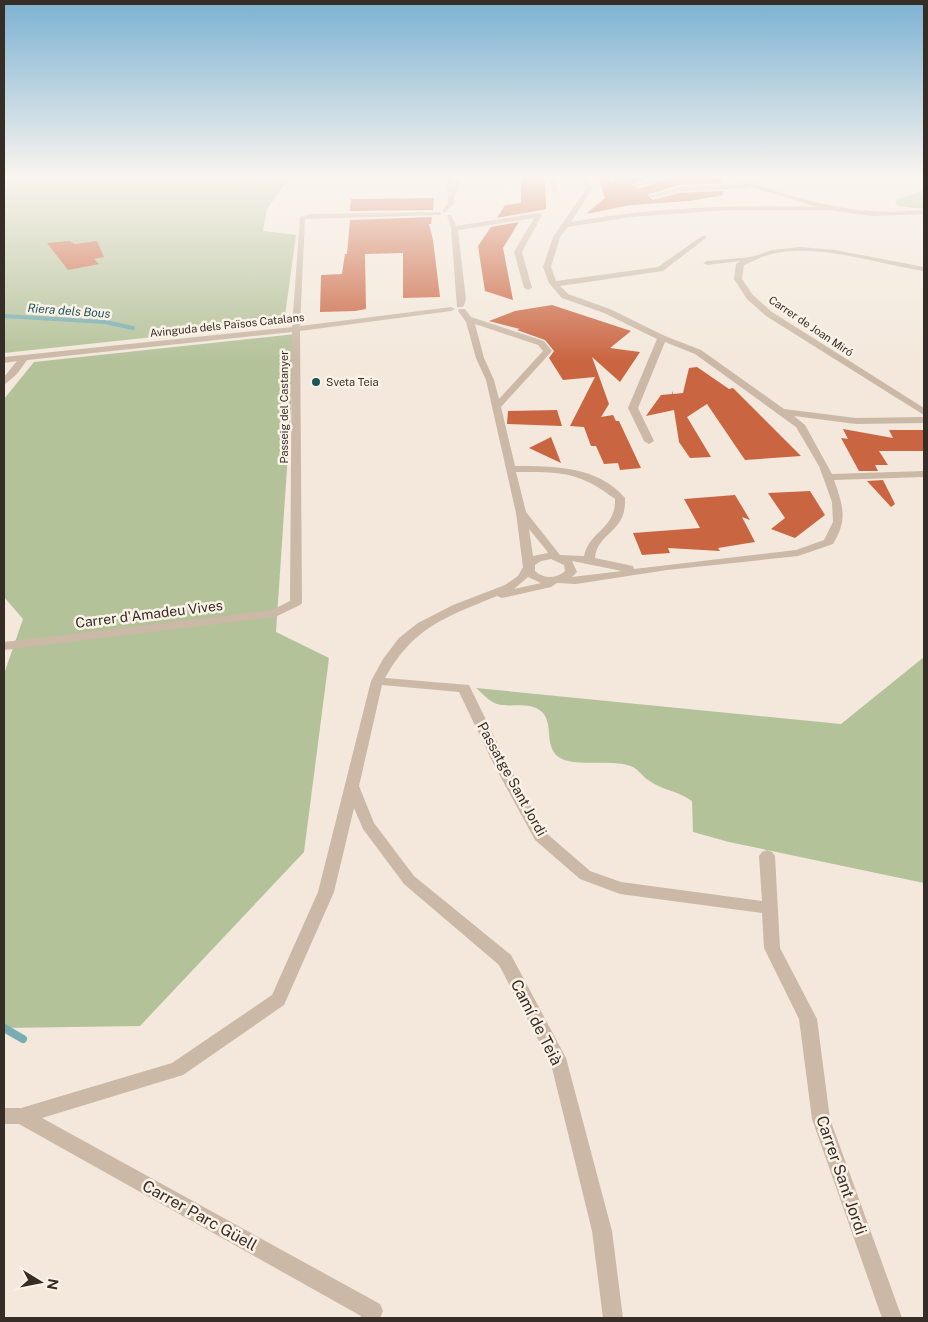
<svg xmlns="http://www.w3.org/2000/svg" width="928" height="1322" font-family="'Public Sans',sans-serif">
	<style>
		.green { fill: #b4c29a }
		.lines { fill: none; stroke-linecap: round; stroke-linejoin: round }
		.stream-far1 { stroke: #78adb1; stroke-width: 4 }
		.stream { stroke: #78adb1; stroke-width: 8 }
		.building { fill: #ca6541 }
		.minor { fill: #cbb8a6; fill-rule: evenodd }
		.poi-dot { fill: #1b555a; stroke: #faf2e7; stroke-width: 2 }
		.labels { text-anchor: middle; stroke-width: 5; stroke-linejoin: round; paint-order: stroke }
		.far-street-label { font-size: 11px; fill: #372d27; stroke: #faf2e7 }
		.far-poi-label { font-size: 11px; fill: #372d27; stroke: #faf2e7; text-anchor: start }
		.far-water-label { font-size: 12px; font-style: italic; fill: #1b555a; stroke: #faf2e7 }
		.street-label { font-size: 14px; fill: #372d27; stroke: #faf2e7 }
		.near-street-label { font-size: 16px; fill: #372d27; stroke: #faf2e7 }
	</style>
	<rect width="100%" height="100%" fill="#f3e8db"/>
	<path class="green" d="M4,176H291L267,209L263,231L296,235L284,323L4,353Z
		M924,190V209L898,206L895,203L897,199Z
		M296,334L276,632L329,658L304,852L140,1026L4,1028V674L23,619L4,597V399L34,362Z
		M924,657V883L729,842L693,832L692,801C679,791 661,790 648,780C640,774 637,767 627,765C609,760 577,766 562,759C542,749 555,725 542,712C530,701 511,708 497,704C490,702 482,693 476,688L841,724Z"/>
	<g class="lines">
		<path class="stream-far1" d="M4,316L105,322L133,328"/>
		<path class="stream" d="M4,1028L23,1039"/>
	</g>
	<path class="building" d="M521,176H545L546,209L497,218L505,205L521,203Z
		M598,176H610L608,178L612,182L621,176H656L632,184L638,189L676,176H721L722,183L679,185L649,194L648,196L653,200L679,193L723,191V195L689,201L630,205L586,214L605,198Z
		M434,198L433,210L350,211L351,199H353Z
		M432,217L431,224H429L433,240L440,297L403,298V253L365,254L366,309L355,311L320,312L321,275L342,274L345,254H347L350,220Z
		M519,222L503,248L513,300L485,291L478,246L491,227Z
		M69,241L75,244L97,241L104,257L94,259L99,264L68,270L47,243Z
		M552,305L631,331L610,348L640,352L620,382L592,357L609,404L601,417L613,415L616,421H619L641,468L620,470L618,463L604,464L596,446H591L584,427L570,426L595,377L563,380L549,358L554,351L545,340L517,330L520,329L489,321L515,311Z
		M697,367L729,389L733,388L801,456L745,460L707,404L687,417L711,457L690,458L679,442L674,410L646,416L661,395L672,394V391L673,394L683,393L689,368Z
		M557,410L562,426L507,424L508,411Z
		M843,429L893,438L889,430H924V451H879L888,465H875L878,471H859L841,438L848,439Z
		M551,437L561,463L529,448Z
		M883,480L895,504L891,507L867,481Z
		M810,491L825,515L795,538L771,529L785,518L768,493Z
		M735,495L750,520L742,517L755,542L718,548L720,551L668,548L670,553L642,555L633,533L700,528L684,499Z"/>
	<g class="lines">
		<path class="minor" d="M447,176H453L454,187L458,176H464L454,198V203L445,213L442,211L448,203Z
			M550,176H556L557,193L552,192Z
			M577,176H584L590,181L592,189L571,222C653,208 734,204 817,207L749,186L746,188L679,191L653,198L650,196L679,187L744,184L724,176H732C777,192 822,207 870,211C888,213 906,211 924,210V214L872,216L830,210H729L631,217L568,227L560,237L551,267L556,281L658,267L702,236H706V238L663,271L560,286L568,294L610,309L665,336L701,350L784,409L856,418L924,417V423L856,424L794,416L805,425L832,474L924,471V477L834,480C843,505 848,520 833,544L798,556L667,570L576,584L557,583L551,587L502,598L497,596C446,617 413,627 385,678L469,685L507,763L545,832L590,871L621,882L762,901L759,856L762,852L767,850L772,852L775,856L780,948L817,1019L830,1119L902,1318H882L812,1119L799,1019L764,948L762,913L620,894L580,879L535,840L493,763L459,692L382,685L359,786L374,823L414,876L511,955L566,1058L612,1231L623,1318H603L592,1231L551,1064L499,965L404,884L363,829L354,808L334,892L284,1005L183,1075L42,1118L380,1304L383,1311L380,1318H360L361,1316L19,1124H4V1108H21L172,1063L272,995L318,892L371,681L383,659L399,638L418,623L453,605L505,585L518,576L523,567L516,513L486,380L476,358L466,322L458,311L459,309H465L471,317L544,341L552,351L501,407L515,466C554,466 598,466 625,498C627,533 597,532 595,558L633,566L634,569L796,550L824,540L833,522L832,502L819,466L796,427L695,354L665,342L638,408L654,441L649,444L644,441L628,408L657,339L604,313L562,298L549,283L543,267L553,237L586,189L585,183ZM475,324L538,345L543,351L499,399L494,380L484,358ZM516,472C561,472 578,471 615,499C616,529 590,530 584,556L560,555L526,512ZM529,529L547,551L548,553L533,556ZM551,559L564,565L565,571C556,579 544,579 535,571V565L541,561ZM572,561L622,571L572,577L577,572ZM528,577L541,583L514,589Z
			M612,176H619L613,180L610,178Z
			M661,176H674L637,187L634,185Z
			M788,176H818L815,178L751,182L748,180L751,178Z
			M439,212L441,213V215L305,219L300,326L451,307L455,309L451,311L300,331L302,603L300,605L275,617L4,650V642L272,610L290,601L292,332L27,360L17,374L4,385V377L17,361L4,363V357L292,327L300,217L309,214Z
			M539,213L542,215L522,252L532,288L528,290L524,288L514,252L534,218L458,230L466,300L463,307H457L451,228L447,215H451L456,226Z
			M800,247L835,250L924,267V271C876,264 824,244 776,253C765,255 754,261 744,265L742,279L753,295L772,312L924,408V415L766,316L747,299L734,279L736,264L740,261L707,265L703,263L707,261L751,257L772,250Z"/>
	</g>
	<linearGradient id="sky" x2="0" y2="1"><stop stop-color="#7bb1d2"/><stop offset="0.49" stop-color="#faf5ef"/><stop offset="1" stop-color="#faf5ef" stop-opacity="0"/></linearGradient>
	<rect width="928" height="361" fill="url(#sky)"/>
	<circle class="poi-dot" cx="316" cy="382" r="5"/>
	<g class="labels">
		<g class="far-street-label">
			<text transform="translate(227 325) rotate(-6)" y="4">Avinguda dels Països Catalans</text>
			<text transform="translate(811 326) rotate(34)" y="4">Carrer de Joan Miró</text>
			<text transform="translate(284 407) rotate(-90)" y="4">Passeig del Castanyer</text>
		</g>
		<g class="far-poi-label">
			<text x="326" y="386">Sveta Teia</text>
		</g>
		<g class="far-water-label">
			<text transform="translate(69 311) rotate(4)" y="4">Riera dels Bous</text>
		</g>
		<g class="street-label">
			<text transform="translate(149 614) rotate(-7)" y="5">Carrer d'Amadeu Vives</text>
			<text transform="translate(512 779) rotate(61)" y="5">Passatge Sant Jordi</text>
		</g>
		<g class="near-street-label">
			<text transform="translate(537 1022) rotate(63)" y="6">Camí de Teià</text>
			<text transform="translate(842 1175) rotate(71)" y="6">Carrer Sant Jordi</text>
			<text transform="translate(200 1215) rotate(29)" y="6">Carrer Parc Güell</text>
		</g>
	</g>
	<rect width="928" height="1322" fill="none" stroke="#372d27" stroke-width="10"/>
	<g transform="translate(40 1282) rotate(100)" stroke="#faf2e7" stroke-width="4" paint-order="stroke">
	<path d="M0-4L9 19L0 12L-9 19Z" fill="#372d27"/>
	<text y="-8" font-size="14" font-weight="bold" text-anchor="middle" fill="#372d27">N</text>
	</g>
</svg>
